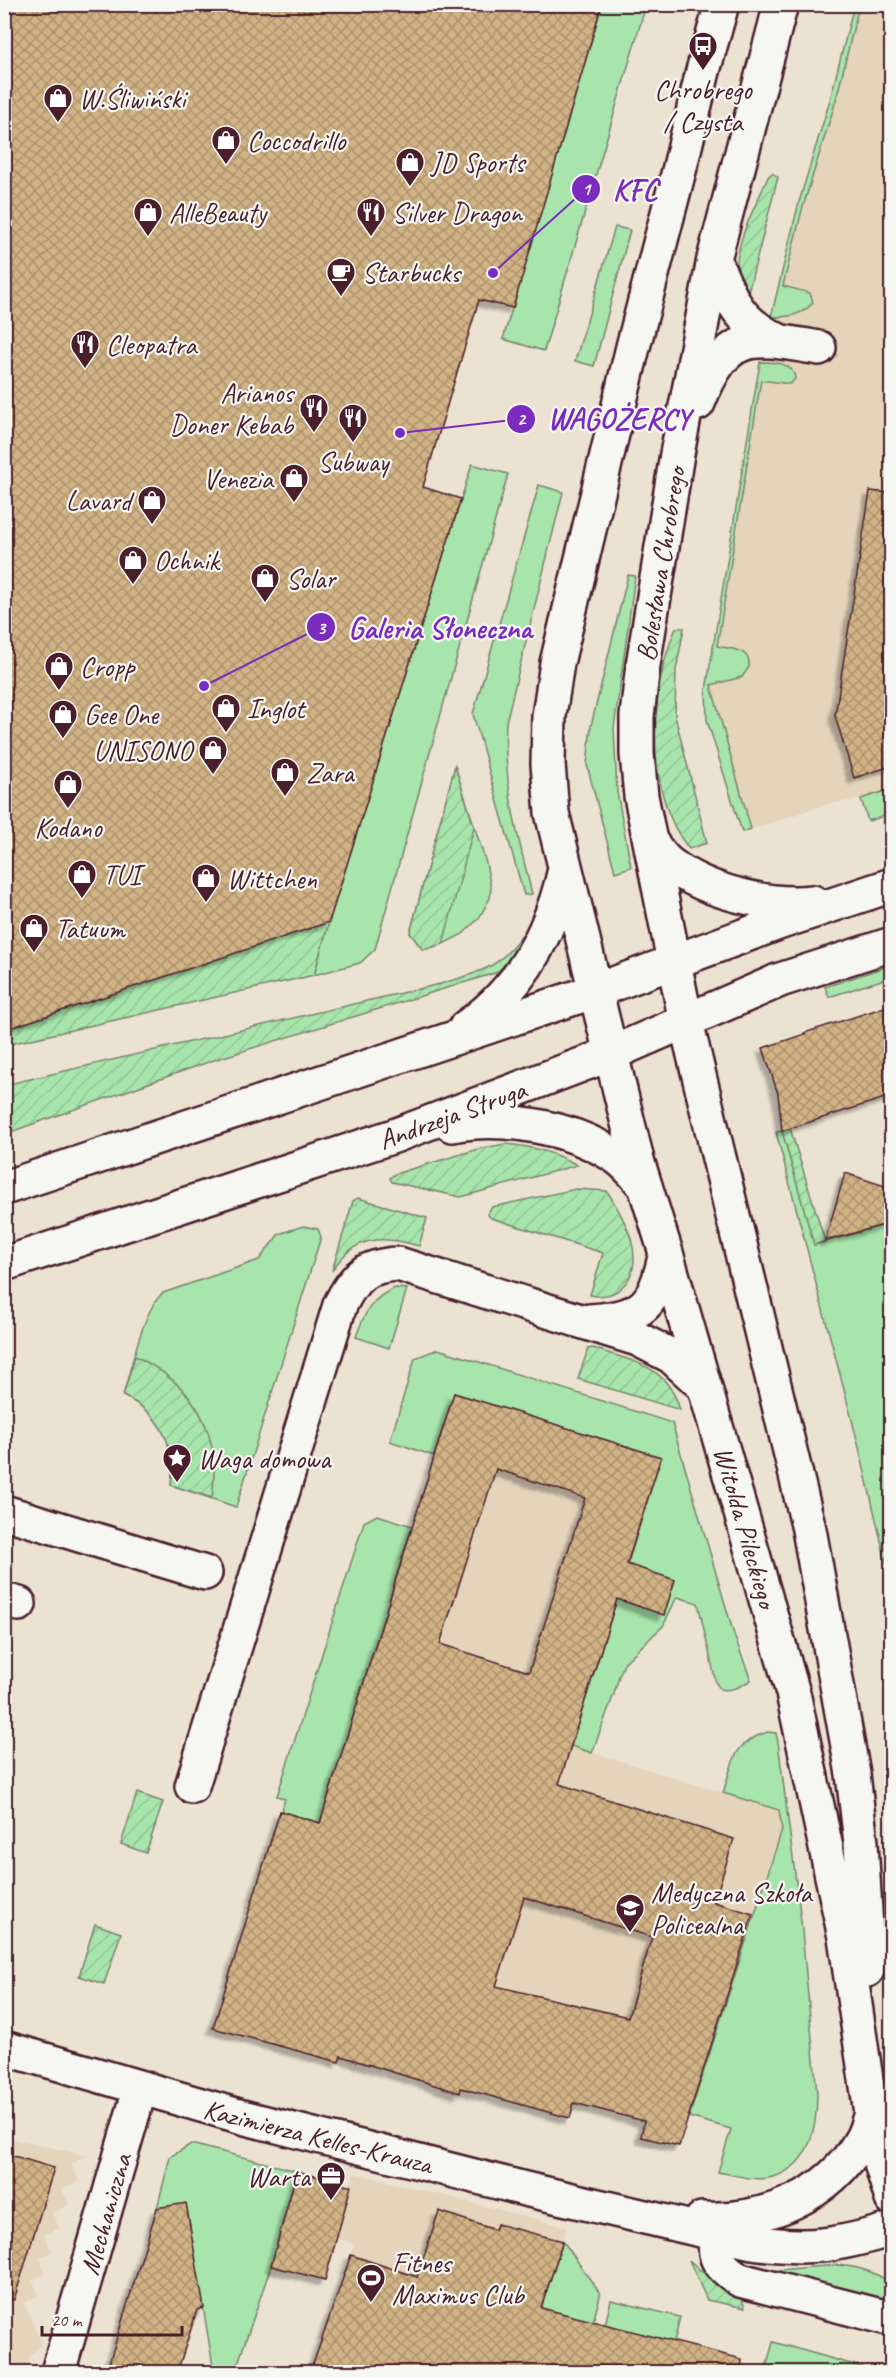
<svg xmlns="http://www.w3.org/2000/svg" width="896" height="2377" font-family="Caveat,sans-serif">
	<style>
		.built { fill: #e3d4bb }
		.green { fill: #a7e5ac; stroke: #78826c; stroke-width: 1.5 }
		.garden { fill: url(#garden-furrows); stroke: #78826c; stroke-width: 1.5 }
		.building { fill: url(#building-cross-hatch); stroke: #4a1f2b; stroke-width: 1.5; fill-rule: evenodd; filter: url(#shadow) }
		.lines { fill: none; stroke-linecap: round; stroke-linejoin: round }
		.minor-casing { stroke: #4a1f2b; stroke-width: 38 }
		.minor { stroke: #f6f6f2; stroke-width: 33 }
		.labels { text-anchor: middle; stroke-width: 4.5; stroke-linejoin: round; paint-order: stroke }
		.poi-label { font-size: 28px; fill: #4a1f2b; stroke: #f6f6f2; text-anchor: start }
		.street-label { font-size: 28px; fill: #4a1f2b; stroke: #f6f6f2 }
		.leader { fill: none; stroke: #7b2cbf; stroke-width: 2 }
		.callout-dot { fill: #7b2cbf; stroke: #f6f6f2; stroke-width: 2 }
		.mark-label { font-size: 18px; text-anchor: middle; font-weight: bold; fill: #fff }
		.callout-label { font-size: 30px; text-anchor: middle; font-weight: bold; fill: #7b2cbf; stroke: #f6f6f2; stroke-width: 4.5; stroke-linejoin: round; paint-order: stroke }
	</style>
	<defs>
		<pattern id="garden-furrows" width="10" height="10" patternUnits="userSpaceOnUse" patternTransform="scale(1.5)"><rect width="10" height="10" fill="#a7e5ac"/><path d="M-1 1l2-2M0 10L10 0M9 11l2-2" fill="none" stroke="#91c494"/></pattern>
		<pattern id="building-cross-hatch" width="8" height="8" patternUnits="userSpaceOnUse" patternTransform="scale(1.5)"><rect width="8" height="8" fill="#d1b386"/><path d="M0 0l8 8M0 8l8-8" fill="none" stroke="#ac916e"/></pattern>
		<filter id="shadow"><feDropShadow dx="-5.5" dy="5.5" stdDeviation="1.5" flood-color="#0004"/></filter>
	</defs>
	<rect width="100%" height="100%" fill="#ebe2d2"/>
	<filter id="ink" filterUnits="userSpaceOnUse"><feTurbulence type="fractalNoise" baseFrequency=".0167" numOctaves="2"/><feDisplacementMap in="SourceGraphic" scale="12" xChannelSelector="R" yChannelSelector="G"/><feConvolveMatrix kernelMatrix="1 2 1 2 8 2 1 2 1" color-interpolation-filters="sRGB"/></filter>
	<g filter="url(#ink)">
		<path class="built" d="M854,5H891V789L861,799L827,804L742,832L707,720L706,690L760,362L799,202L830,100Z
			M496,1469L585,1498L529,1672L440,1644Z
			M571,1746L779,1810L782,1830L753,1914L679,2146L641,2137L644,2121L574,2103L461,2088L460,2093L458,2092L496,1986Z
			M5,2137L88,2156L71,2164L79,2182L62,2189L69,2205L52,2213L59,2228L44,2234L52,2252L39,2258L46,2273L32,2280L39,2295L24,2303L42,2344L31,2354L26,2372H5Z
			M354,2173L567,2227L563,2241L497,2224L469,2307L417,2277L351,2255L354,2244L337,2238Z"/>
		<path class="green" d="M602,5H646L544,351L503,339Z
			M854,5H859L836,100L802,210L783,286L810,293L813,302C803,316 787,317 771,317L799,202L830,100Z
			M615,227L630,230L594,366L575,361Z
			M760,362C774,362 794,362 795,379L790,384L761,380L717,646C730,649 751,648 749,667L742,677L711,685L751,829L742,832L707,720L706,690Z
			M472,464L508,474L375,949L360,963L314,975L329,922Z
			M539,485L563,492L506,722C503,785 517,833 532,894L524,895L473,714Z
			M628,575L635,576L614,728L617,792L631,867L615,872L587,765L591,726Z
			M455,766L486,863L491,888L490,898L479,918L463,934L443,944L423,950L410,933Z
			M891,789V814L868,821L861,799Z
			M891,965V977L829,997L825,987Z
			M782,1131L815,1245L891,1223V1583L857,1439L776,1132Z
			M303,1226L318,1229L321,1237L236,1507L171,1485C177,1445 159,1412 123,1396C130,1371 144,1307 163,1293L259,1260L279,1234Z
			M395,1288L407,1289L389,1348L356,1337C364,1314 371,1298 395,1288Z
			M438,1349L672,1423L735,1638L751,1680C741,1686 731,1692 720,1689L716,1683L698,1603L677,1597L663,1626L625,1662L619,1676L614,1694L592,1753L571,1746L661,1457L454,1393L434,1456L390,1441L415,1358Z
			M377,1515L412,1526L320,1823L281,1812L285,1799L277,1796L364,1522Z
			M768,1732L776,1733L778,1742L801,1920L817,2093C817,2126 811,2166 773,2177C756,2182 735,2175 718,2172L731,2129L689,2117L782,1830L779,1810L723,1793C733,1762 733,1742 768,1732Z
			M191,2144L297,2171L271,2266L235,2372H214L186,2204L157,2208L170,2157Z
			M563,2241L599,2292L600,2296L593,2322L541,2308Z
			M837,2265C859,2267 873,2271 891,2283V2303L776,2273L778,2270Z
			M611,2300L680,2317L674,2342L605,2325Z
			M773,2342L876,2371V2372H765Z"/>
		<path class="garden" d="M772,173L778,177L746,300C743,292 737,283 737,274C734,242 756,206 768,177Z
			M676,628H684L676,670L675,716L707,843L689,849C644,794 649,690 676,628Z
			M455,766L474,827L443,944L423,950L410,933Z
			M329,922L314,975L5,1045L4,1030Z
			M528,932L513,960L495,973L214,1060L5,1134L4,1085L440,984C479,972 499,970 523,933Z
			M790,1128L825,1241L814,1245L782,1131Z
			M505,1144C531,1146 554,1152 577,1165L461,1197L392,1182L390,1178L395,1174L478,1149Z
			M576,1189L607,1191C624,1218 650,1262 621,1288C612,1296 601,1297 590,1295L603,1253L491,1218L487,1214L492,1207Z
			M358,1198L427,1218L419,1246C382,1235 353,1236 332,1271L353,1201Z
			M593,1348C633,1362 667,1364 680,1410L578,1379L588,1349Z
			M135,1356C195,1385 222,1431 212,1498L171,1485C177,1445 159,1412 123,1396Z
			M137,1793L163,1802L146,1853L121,1844Z
			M95,1924L121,1933L104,1984L79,1976Z
			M689,2260L709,2278L741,2297L745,2308L707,2300Z"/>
		<path class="building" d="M4,4H602L513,308L479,300L452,389L423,487L461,499L329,922L4,1030Z
			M870,491L891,493V766L854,778L835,716Z
			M891,1005V1096L782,1131L778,1094L763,1048L805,1034L804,1033Z
			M845,1173L891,1188V1223L825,1241Z
			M454,1393L661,1457L627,1564L675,1580L664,1615L617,1599L559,1784L734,1839L714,1902L753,1914L679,2146L641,2137L644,2121L574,2103L570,2118L461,2088L460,2093L341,2056L339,2062L213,2028L280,1811L320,1823ZM496,1469L585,1498L529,1672L440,1644ZM524,1897L652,1937L628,2017L496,1986Z
			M4,2153L54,2168L14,2300L4,2298Z
			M297,2171L351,2186L325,2280L271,2266Z
			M186,2203L204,2308L197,2310L177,2373H106L157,2208Z
			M439,2211L495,2230L497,2224L563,2241L541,2308L742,2359L741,2373H310L351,2255L417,2277Z"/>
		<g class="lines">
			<g class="minor-casing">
				<path id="minor" d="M722,4L703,71L680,167L633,347L557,663L549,716L548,764L552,813L637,1160L666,1253L793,1693L845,1937L871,2113L880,2160L892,2199
					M781,4L714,259L677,454L643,665L637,716V754L641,796L686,1022L809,1529L853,1774L861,1843L867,1945V1970
					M714,259C731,300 737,321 779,341
					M698,403C727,330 750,336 819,348
					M650,841C656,849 662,859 671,865C707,892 769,907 813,902
					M466,1027C521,989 551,933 565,869
					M452,1125C503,1115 569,1127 613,1155C625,1162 634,1173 643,1184
					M4,1188L595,991L781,922L892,885
					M4,1264L394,1136L610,1054L780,980L892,944
					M590,1321C645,1317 654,1306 666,1253
					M4,1512L205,1573
					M4,1600L19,1604
					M192,1786L340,1305C355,1275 365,1266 398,1264L638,1339L671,1356L705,1387
					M4,2048L246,2118L525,2189L752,2242C808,2250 838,2246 892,2229
					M702,2219C765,2222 829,2197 861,2140C866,2132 868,2122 871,2113
					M718,2220C714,2253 710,2260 740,2280L892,2319
					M58,2372L140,2089"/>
			</g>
			<use href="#minor" class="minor"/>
		</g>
	</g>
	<defs>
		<g id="bus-pin" transform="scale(1.5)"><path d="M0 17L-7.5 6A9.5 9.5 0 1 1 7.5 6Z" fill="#4a1f2b" stroke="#f6f6f2"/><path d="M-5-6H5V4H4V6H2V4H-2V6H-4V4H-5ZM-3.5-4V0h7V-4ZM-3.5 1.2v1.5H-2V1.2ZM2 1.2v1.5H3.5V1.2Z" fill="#fff"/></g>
		<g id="shop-pin" transform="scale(1.5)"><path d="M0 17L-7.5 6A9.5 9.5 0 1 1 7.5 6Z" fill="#4a1f2b" stroke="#f6f6f2"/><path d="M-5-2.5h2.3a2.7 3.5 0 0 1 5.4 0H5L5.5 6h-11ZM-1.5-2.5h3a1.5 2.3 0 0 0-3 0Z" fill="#fff"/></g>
		<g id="restaurant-pin" transform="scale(1.5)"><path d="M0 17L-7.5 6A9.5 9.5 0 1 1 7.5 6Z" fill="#4a1f2b" stroke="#f6f6f2"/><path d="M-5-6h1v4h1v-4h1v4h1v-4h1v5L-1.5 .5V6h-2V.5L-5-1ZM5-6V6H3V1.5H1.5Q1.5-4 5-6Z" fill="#fff"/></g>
		<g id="cafe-pin" transform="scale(1.5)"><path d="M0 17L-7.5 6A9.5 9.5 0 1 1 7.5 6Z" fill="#4a1f2b" stroke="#f6f6f2"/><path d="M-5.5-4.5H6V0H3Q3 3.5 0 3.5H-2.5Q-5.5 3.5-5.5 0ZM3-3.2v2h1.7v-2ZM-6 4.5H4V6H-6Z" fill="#fff"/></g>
		<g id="sight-pin" transform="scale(1.5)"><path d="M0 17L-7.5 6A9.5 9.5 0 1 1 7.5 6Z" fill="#4a1f2b" stroke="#f6f6f2"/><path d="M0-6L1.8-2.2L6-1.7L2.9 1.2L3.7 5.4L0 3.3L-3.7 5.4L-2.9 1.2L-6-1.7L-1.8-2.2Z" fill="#fff"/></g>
		<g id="university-pin" transform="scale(1.5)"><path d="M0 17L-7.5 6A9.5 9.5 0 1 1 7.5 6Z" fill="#4a1f2b" stroke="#f6f6f2"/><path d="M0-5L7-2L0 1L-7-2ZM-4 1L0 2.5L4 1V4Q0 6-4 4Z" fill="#fff"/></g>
		<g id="office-pin" transform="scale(1.5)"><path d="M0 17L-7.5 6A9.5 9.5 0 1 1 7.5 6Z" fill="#4a1f2b" stroke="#f6f6f2"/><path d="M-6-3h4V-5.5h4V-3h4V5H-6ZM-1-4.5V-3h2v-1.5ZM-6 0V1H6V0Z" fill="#fff"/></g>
		<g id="stadium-pin" transform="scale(1.5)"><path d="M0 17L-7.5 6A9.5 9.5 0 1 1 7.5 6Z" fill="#4a1f2b" stroke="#f6f6f2"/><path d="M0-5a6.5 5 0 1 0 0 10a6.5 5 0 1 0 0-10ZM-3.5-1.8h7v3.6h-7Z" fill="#fff"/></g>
	</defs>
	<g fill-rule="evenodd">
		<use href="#bus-pin" x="703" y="46"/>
		<use href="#shop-pin" x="58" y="98"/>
		<use href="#shop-pin" x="226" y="140"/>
		<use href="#shop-pin" x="410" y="162"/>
		<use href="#shop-pin" x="148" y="212"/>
		<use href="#restaurant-pin" x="371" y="212"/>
		<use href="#cafe-pin" x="341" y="272"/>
		<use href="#restaurant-pin" x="85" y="344"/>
		<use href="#restaurant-pin" x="314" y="408"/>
		<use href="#restaurant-pin" x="353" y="418"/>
		<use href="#shop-pin" x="294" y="478"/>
		<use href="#shop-pin" x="152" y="500"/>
		<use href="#shop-pin" x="133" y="560"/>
		<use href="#shop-pin" x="265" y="578"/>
		<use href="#shop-pin" x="59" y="666"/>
		<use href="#shop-pin" x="226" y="708"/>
		<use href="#shop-pin" x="63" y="714"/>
		<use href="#shop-pin" x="213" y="750"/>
		<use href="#shop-pin" x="285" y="772"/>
		<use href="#shop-pin" x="68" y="784"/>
		<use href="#shop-pin" x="82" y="874"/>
		<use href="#shop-pin" x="206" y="878"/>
		<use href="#shop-pin" x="34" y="928"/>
		<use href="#sight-pin" x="177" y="1458"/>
		<use href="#university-pin" x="630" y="1908"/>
		<use href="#office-pin" x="331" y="2176"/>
		<use href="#stadium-pin" x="371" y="2278"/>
	</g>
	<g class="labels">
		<g class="poi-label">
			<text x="703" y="99" text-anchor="middle">Chrobrego<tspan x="703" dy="32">/ Czysta</tspan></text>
			<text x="79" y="108">W.Śliwiński</text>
			<text x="247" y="150">Coccodrillo</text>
			<text x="431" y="172">JD Sports</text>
			<text x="169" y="222">AlleBeauty</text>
			<text x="392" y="222">Silver Dragon</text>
			<text x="362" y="282">Starbucks</text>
			<text x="106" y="354">Cleopatra</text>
			<text x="293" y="402" text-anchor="end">Arianos<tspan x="293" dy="32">Doner Kebab</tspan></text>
			<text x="353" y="471" text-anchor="middle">Subway</text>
			<text x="273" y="488" text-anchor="end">Venezia</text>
			<text x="131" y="510" text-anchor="end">Lavard</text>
			<text x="154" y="570">Ochnik</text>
			<text x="286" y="588">Solar</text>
			<text x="80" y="676">Cropp</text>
			<text x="247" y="718">Inglot</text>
			<text x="84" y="724">Gee One</text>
			<text x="192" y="760" text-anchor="end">UNISONO</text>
			<text x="306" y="782">Zara</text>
			<text x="68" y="837" text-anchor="middle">Kodano</text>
			<text x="103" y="884">TUI</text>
			<text x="227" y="888">Wittchen</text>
			<text x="55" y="938">Tatuum</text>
			<text x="198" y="1468">Waga domowa</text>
			<text x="651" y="1902">Medyczna Szkoła<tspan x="651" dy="32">Policealna</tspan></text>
			<text x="310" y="2186" text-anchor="end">Warta</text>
			<text x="392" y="2272">Fitnes<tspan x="392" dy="32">Maximus Club</tspan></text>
		</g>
		<g class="street-label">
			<text transform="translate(660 564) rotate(-81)" y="10">Bolesława Chrobrego</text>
			<text transform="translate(452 1114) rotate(-20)" y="10">Andrzeja Struga</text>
			<text transform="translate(746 1527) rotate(74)" y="10">Witolda Pileckiego</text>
			<text transform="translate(318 2136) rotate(14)" y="10">Kazimierza Kelles-Krauza</text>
			<text transform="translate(105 2214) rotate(-74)" y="10">Mechaniczna</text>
		</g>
	</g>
	<path class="leader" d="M493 273L586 189M400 433L521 419M204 686L321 627"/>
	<g class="callout-dot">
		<circle cx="493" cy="273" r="6"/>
		<circle cx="400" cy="433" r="6"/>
		<circle cx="204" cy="686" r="6"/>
		<circle cx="586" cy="189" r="15"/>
		<circle cx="521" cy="419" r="15"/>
		<circle cx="321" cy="627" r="15"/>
	</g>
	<g class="mark-label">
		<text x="586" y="195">1</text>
		<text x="521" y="425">2</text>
		<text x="321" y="634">3</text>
	</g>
	<g class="callout-label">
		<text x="635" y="200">KFC</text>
		<text x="619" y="429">WAGOŻERCY</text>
		<text x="440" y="638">Galeria Słoneczna</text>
	</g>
	<rect width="896" height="2377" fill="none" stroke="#f6f6f2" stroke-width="24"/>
	<rect x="12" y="12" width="872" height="2353" fill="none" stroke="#4a1f2b" stroke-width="2" filter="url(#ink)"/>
	<path d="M42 2326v9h140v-9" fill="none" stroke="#4a1f2b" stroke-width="3"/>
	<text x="51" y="2326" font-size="18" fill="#4a1f2b" stroke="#f6f6f2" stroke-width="4.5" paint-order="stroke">20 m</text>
</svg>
